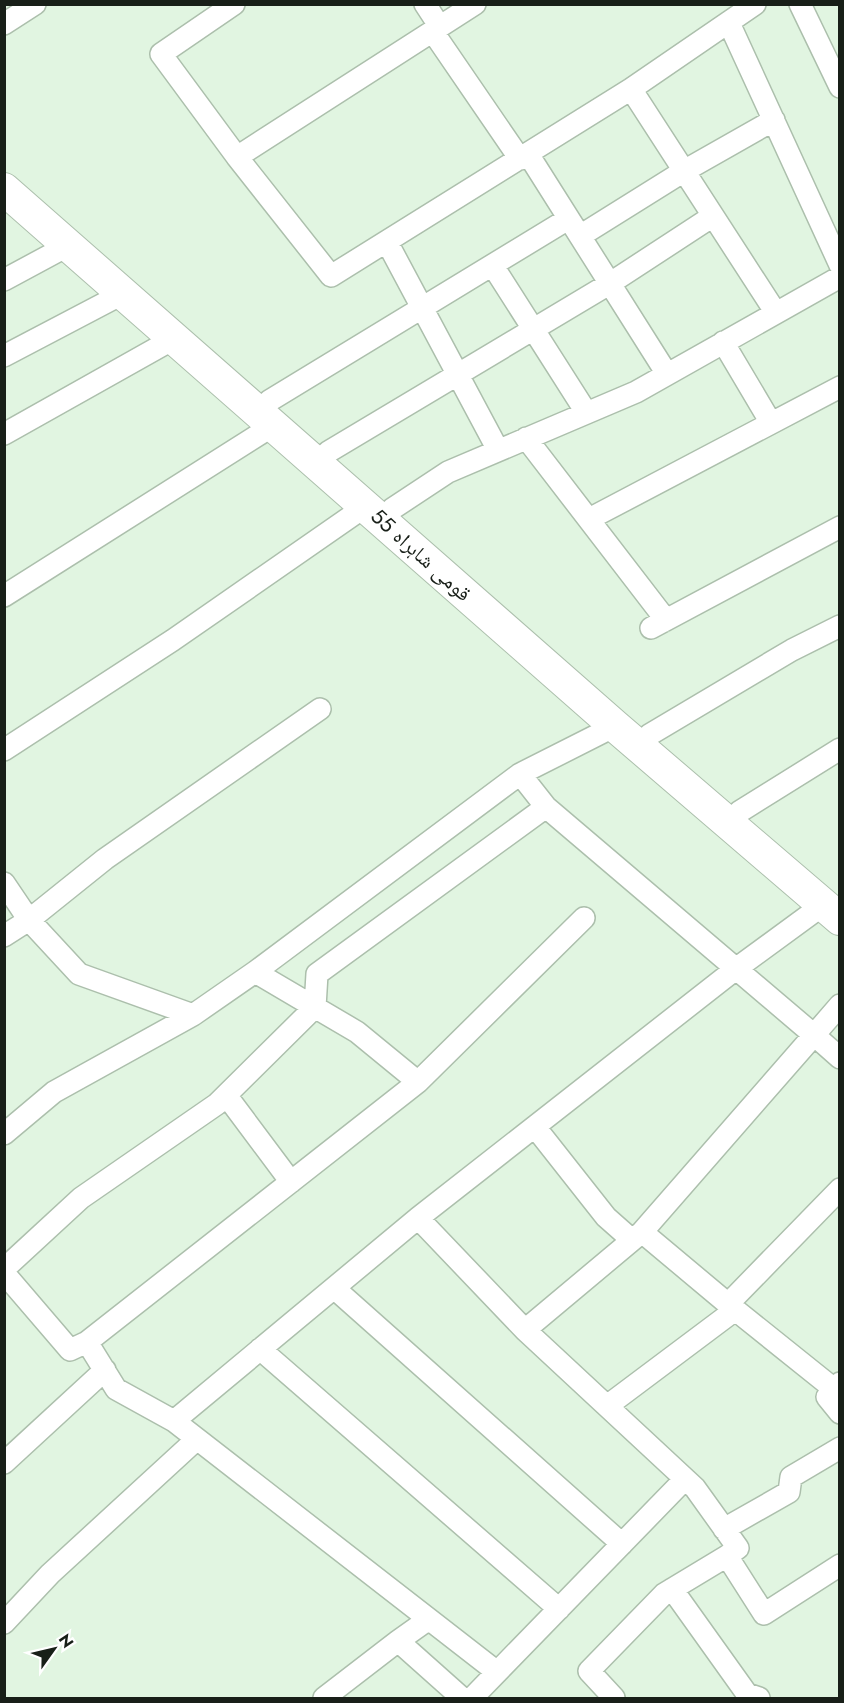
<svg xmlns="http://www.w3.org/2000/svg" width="844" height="1703" font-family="Jost,'Noto Naskh Arabic',sans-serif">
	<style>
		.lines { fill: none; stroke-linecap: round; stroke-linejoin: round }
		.minor-casing { stroke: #acbfac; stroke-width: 24 }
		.highway-casing { stroke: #acbfac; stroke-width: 34 }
		.minor { stroke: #fff; stroke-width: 21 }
		.highway { stroke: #fff; stroke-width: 32 }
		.labels { text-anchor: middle; stroke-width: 6; stroke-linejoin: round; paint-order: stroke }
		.street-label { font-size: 21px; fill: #181f18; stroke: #fff }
	</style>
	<rect width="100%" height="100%" fill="#e1f5e1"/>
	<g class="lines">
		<g class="minor-casing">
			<path id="minor" d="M234,4L161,54L237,157
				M425,4L440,27
				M475,4L237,157L331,276L631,89L755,4
				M800,4L840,87
				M729,23L840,265
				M4,24L35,4
				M433,32L520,159
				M631,89L776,313
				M528,154L667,374
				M580,236L684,171L774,120
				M387,242L498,450
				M493,266L586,412
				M4,280L69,245
				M723,342L771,423
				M4,356L124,293
				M269,401L568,219
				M4,434L175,338
				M526,438L666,620
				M328,452L609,284L713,216
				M392,509L448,472L636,392L840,277
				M589,519L840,387
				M4,596L274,425
				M651,628L840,527
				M615,726L520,774L546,807L814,1035L642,1232L728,1304
				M649,735L792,650L840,626
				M4,750L173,640L366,506
				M520,774L255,972L357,1032L418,1082L584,918
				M739,812L840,749
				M4,883L29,920L4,936
				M823,905L737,968L418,1218L525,1330L695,1488L738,1548L727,1556L764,1614L840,1565
				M255,972L193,1015L79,974L29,920L105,859L320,709
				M840,1005L814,1035L840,1058
				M226,1095L291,1182
				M535,1127L606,1217L632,1240
				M4,1134L54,1092L193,1015
				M418,1218L174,1421L497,1672
				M4,1269L81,1198L217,1104L315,1007L317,974L546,807
				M4,1273L70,1350L87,1342L418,1082
				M334,1288L622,1544
				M525,1330L642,1232
				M87,1342L116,1389L174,1421
				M260,1349L559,1609
				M840,1383L827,1397L840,1413
				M834,1389L728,1304L840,1189
				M607,1406L735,1310
				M4,1463L105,1370
				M724,1529L789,1492L791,1477L840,1448
				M672,1589L747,1694L759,1698
				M429,1619L398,1641L462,1698
				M4,1623L50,1574L197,1439
				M324,1698L398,1641
				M472,1698L685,1479
				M614,1698L589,1671L664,1594L727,1556"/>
		</g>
		<g class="highway-casing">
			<path id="highway" d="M4,189L615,726L840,919"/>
		</g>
		<use href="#minor" class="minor"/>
		<use href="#highway" class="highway"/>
	</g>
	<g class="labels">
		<g class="street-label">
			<text transform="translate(421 555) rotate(42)" y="7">قومی شاہراہ 55</text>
		</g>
	</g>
	<rect width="844" height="1703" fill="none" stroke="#181f18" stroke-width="12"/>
	<g transform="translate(54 1649) rotate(56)" stroke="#ffffff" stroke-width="4.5" paint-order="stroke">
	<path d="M0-4.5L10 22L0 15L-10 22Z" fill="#181f18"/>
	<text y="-9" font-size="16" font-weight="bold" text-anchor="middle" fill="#181f18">N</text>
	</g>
</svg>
